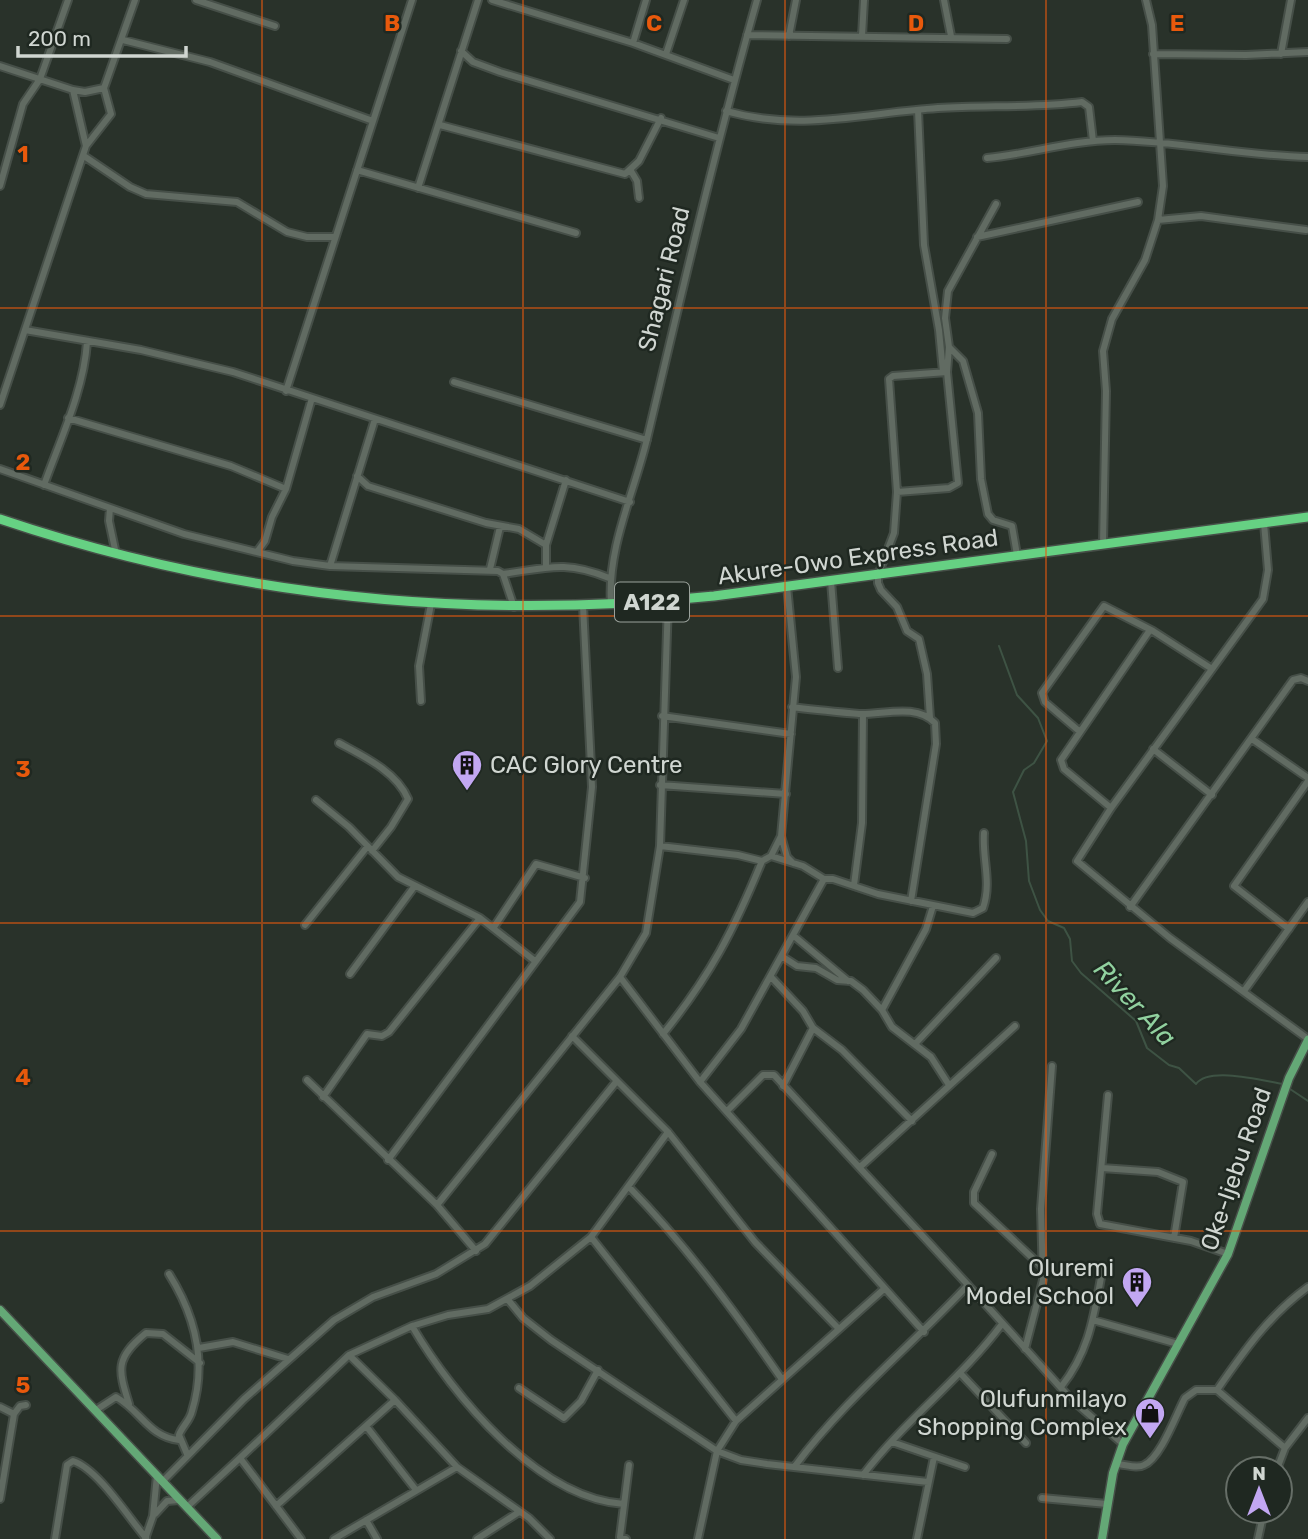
<svg xmlns="http://www.w3.org/2000/svg" width="1308" height="1539" font-family="Rubik,sans-serif">
	<style>
		.lines { fill: none; stroke-linecap: round; stroke-linejoin: round }
		.stream { stroke: #3e5344; stroke-width: 2 }
		.minor-casing { stroke: #464f48; stroke-width: 10 }
		.major-casing { stroke: #464f48; stroke-width: 11 }
		.highway-casing { stroke: #464f48; stroke-width: 12 }
		.minor { stroke: #616b62; stroke-width: 6 }
		.major { stroke: #64a876; stroke-width: 8 }
		.highway { stroke: #66d183; stroke-width: 9 }
		.grid { fill: none; stroke: #e8590c; stroke-width: 2; stroke-opacity: 0.55 }
		.labels { text-anchor: middle; stroke-width: 5; stroke-linejoin: round; paint-order: stroke }
		.shield { fill: #1f2821; stroke: #9ba29c; stroke-width: 2 }
		.shield-label { font-size: 23px; font-weight: bold; fill: #d0d6d1 }
		.street-label { font-size: 24px; fill: #d0d6d1; stroke: #1f2821 }
		.poi-label { font-size: 24px; fill: #d0d6d1; stroke: #1f2821; text-anchor: end }
		.water-label { font-size: 26px; font-style: italic; fill: #91d19f; stroke: #1f2821 }
		.grid-label { font-size: 23px; text-anchor: middle; font-weight: bold; fill: #e8590c; stroke: #1f2821; stroke-width: 5; stroke-linejoin: round; paint-order: stroke }
	</style>
	<rect width="100%" height="100%" fill="#29322a"/>
	<g class="lines">
		<path class="stream" d="M999,646L1017,695L1038,718L1047,741L1034,763L1024,770L1013,792L1026,841L1029,881L1040,910L1048,921L1064,928L1070,939L1072,961L1081,973L1136,1021L1147,1048L1169,1065L1179,1068L1196,1084C1209,1066 1264,1081 1283,1084
			M1290,1089L1308,1101"/>
		<g class="minor-casing">
			<path id="minor" d="M196,0L275,26
				M492,0L633,43L734,80
				M944,0L951,36
				M747,35L1007,39
				M789,36L796,0
				M862,36L864,0
				M123,40L210,62L373,121
				M633,43L646,0
				M461,51L473,62L500,72L719,138
				M666,54L684,0
				M1153,54L1246,55L1308,52
				M1281,54L1291,0
				M0,66L73,90
				M104,88L111,114L86,146L73,90L85,92Z
				M104,88L135,0
				M918,110L924,245L939,330L943,372
				M726,111C799,132 865,113 938,108C986,105 1034,108 1082,102L1089,107L1093,141
				M440,125L625,174L639,161L661,118
				M84,156L130,187L146,194L237,202L287,232L307,237H335
				M987,158C1030,154 1072,140 1115,140C1180,141 1243,156 1308,157
				M357,170L576,233
				M631,171L637,181L639,198
				M0,186L23,104L40,79L68,0
				M418,188L478,0
				M996,204L948,291L945,318L949,347L963,361L978,413L981,479L988,514L993,520L1012,526L1017,555
				M1158,220L1201,216L1306,230
				M977,237L1138,202
				M25,330L141,350L233,372L630,502
				M454,382L647,440
				M286,391L412,0
				M0,405L86,146
				M68,418L231,466L286,489
				M0,469L184,534L293,561L330,566L498,571L503,574L514,607
				M357,476L368,486L486,523L519,529L546,545L566,480
				M44,485C60,440 84,390 87,342
				M897,492L949,488L958,483L947,372L949,347
				M110,508L109,521L116,554
				M1264,523L1268,570L1263,599L1111,808L1077,861L1170,938L1308,1039
				M1103,544L1106,391L1103,351L1112,319L1145,260L1158,220L1163,186L1152,25L1146,0
				M257,552L265,541L272,517L286,489L312,398
				M546,565V545
				M330,566L375,419
				M490,569L500,527
				M503,574C547,568 565,560 609,578
				M831,581L838,668
				M611,604C607,548 634,493 647,439C682,292 716,145 757,0
				M421,701L419,666L431,604
				M792,707C814,710 837,712 859,714C883,715 916,703 935,723L936,744L911,901
				M662,716L791,734
				M930,718L927,674L919,639L907,631L897,607L881,590L878,583V575L894,533L897,492L889,379L893,376L947,372
				M1079,731L1045,702L1042,693L1104,606L1153,631L1212,669
				M1252,739L1308,778
				M339,743C363,756 397,772 408,799L391,827L372,851
				M1153,749L1212,795
				M660,785L786,794
				M316,800L349,827L398,877L480,918L535,961
				M1111,808L1064,769L1061,760L1150,630
				M781,836L787,857L793,863
				M660,846L738,855L762,861L771,856L781,836L796,677L787,586
				M771,856L803,866L824,879H833L878,894L973,913L983,908C992,882 982,859 984,833
				M854,885L862,823L863,714
				M1130,907L1293,680L1301,678L1308,681
				M305,925L367,847
				M494,927L536,864L585,878
				M1289,929L1234,886L1308,781
				M794,936L848,981
				M783,957L797,966L816,968L837,980L851,981L863,990L882,1010L892,1027L931,1057L949,1085
				M350,974L414,887
				M620,977L700,1082L924,1332
				M772,978L803,1011L813,1028L842,1050L912,1121
				M1244,991L1308,902
				M882,1010L926,929L933,906
				M663,1034C710,976 734,930 762,861
				M572,1036L668,1132L755,1242L839,1329
				M915,1044L996,958
				M307,1080L437,1205L476,1251
				M700,1082L741,1029L824,879
				M783,1086L813,1028
				M1108,1095L1097,1214L1100,1224L1191,1241L1228,1254
				M323,1097L367,1034L382,1036L389,1032L480,918
				M727,1111L763,1075H774L968,1285
				M992,1154L974,1192V1203L1042,1267
				M388,1160L580,902L592,787L583,605
				M860,1167L1015,1026
				M1102,1168L1158,1172L1183,1182L1174,1238
				M629,1187C685,1244 735,1312 781,1378
				M437,1205L620,977L646,933L660,846L668,601
				M591,1237L736,1421
				M169,1274C196,1317 207,1362 192,1411C190,1421 182,1426 179,1435L187,1454
				M509,1301L523,1318L551,1340L717,1451L741,1460L767,1464L928,1482
				M1093,1320L1178,1344
				M412,1326C453,1396 539,1499 624,1504
				M199,1348L233,1342L288,1359
				M1025,1349L1043,1280L1041,1209L1052,1066
				M349,1355L395,1400
				M961,1374L1026,1443
				M1061,1387C1091,1349 1094,1313 1103,1267
				M519,1388L564,1418L581,1401L598,1370
				M1217,1390C1244,1351 1269,1315 1308,1287
				M129,1404C118,1369 115,1358 146,1333L163,1334L200,1363
				M0,1407L14,1414
				M96,1410L116,1397C141,1411 149,1437 179,1440
				M366,1426L416,1490
				M892,1442L965,1467
				M240,1458L349,1355L412,1326L448,1315L488,1309L530,1286L591,1237L668,1132
				M1116,1464C1124,1464 1137,1469 1144,1465C1161,1458 1177,1412 1185,1398L1196,1390H1217L1285,1448
				M795,1466C845,1399 911,1346 968,1285L1071,1399L1123,1444
				M1277,1469L1285,1448L1308,1418
				M863,1475C905,1420 961,1379 1002,1324
				M163,1481L244,1399L334,1320L373,1297L436,1274L485,1244L616,1082
				M1042,1498L1107,1504
				M0,1499L14,1414L20,1406L26,1405
				M276,1506L395,1400L457,1467
				M187,1507L240,1458L301,1539
				M155,1514L167,1501L179,1500
				M366,1520L377,1539
				M55,1539L67,1465L73,1461C98,1469 128,1517 146,1538
				M145,1539L153,1516L157,1475
				M334,1539L457,1467L529,1518L550,1539
				M477,1539L519,1512
				M626,1539L620,1537L629,1465
				M698,1539L717,1451L736,1421L884,1289
				M917,1539L934,1457
				M1258,1539L1264,1511"/>
		</g>
		<g class="major-casing">
			<path id="major" d="M0,1310L217,1539
				M1102,1539L1113,1473L1123,1444L1228,1254L1289,1078L1308,1040"/>
		</g>
		<g class="highway-casing">
			<path id="highway" d="M0,519C231,597 472,621 714,596L1308,517"/>
		</g>
		<use href="#minor" class="minor"/>
		<use href="#major" class="major"/>
		<use href="#highway" class="highway"/>
	</g>
	<path class="grid" d="M262,0V1539M523,0V1539M785,0V1539M1046,0V1539M0,308H1308M0,616H1308M0,923H1308M0,1231H1308"/>
	<defs>
		<g id="building-pin" transform="scale(1.575)"><path d="M0 17L-7.5 6A9.5 9.5 0 1 1 7.5 6Z" fill="#c2a7f2" stroke="#1f2821"/><path d="M-4-6H4V6H1V3H-1V6H-4ZM-2.5-4.3h1.7v1.8h-1.7ZM.8-4.3h1.7v1.8H.8ZM-2.5-1h1.7V.8h-1.7ZM.8-1h1.7V.8H.8Z" fill="#111"/></g>
		<g id="shop-pin" transform="scale(1.575)"><path d="M0 17L-7.5 6A9.5 9.5 0 1 1 7.5 6Z" fill="#c2a7f2" stroke="#1f2821"/><path d="M-5-2.5h2.3a2.7 3.5 0 0 1 5.4 0H5L5.5 6h-11ZM-1.5-2.5h3a1.5 2.3 0 0 0-3 0Z" fill="#111"/></g>
	</defs>
	<g fill-rule="evenodd">
		<use href="#building-pin" x="467" y="765"/>
		<use href="#building-pin" x="1137" y="1282"/>
		<use href="#shop-pin" x="1150" y="1413"/>
	</g>
	<g class="labels">
		<rect class="shield" x="615" y="582.5" width="74" height="39" rx="5"/>
		<g class="shield-label">
			<text x="652" y="610">A122</text>
		</g>
		<g class="street-label">
			<text transform="translate(664 279) rotate(-76)" y="8">Shagari Road</text>
			<text transform="translate(858 557) rotate(-8)" y="8">Akure-Owo Express Road</text>
			<text transform="translate(1236 1169) rotate(-71)" y="8">Oke-Ijebu Road</text>
		</g>
		<g class="poi-label">
			<text x="490" y="773" text-anchor="start">CAC Glory Centre</text>
			<text x="1114" y="1276">Oluremi<tspan x="1114" dy="28">Model School</tspan></text>
			<text x="1127" y="1407">Olufunmilayo<tspan x="1127" dy="28">Shopping Complex</tspan></text>
		</g>
		<g class="water-label">
			<text transform="translate(1135 1003) rotate(47)" y="9">River Ala</text>
		</g>
	</g>
	<g class="grid-label">
		<text x="392" y="31">B</text>
		<text x="654" y="31">C</text>
		<text x="916" y="31">D</text>
		<text x="1177" y="31">E</text>
		<text x="23" y="162">1</text>
		<text x="23" y="470">2</text>
		<text x="23" y="777">3</text>
		<text x="23" y="1085">4</text>
		<text x="23" y="1393">5</text>
	</g>
	<g transform="translate(1259 1490)"><circle r="33" fill="#1f2821" stroke="#666e67" stroke-width="2"/>
	<path d="M0-5L12 26L0 18L-12 26Z" fill="#c2a7f2"/>
	<text y="-10" font-size="19" font-weight="bold" text-anchor="middle" fill="#d0d6d1">N</text>
	</g>
	<path d="M18 46v10h168v-10" fill="none" stroke="#d0d6d1" stroke-width="3.5"/>
	<text x="28" y="46" font-size="21" fill="#d0d6d1" stroke="#1f2821" stroke-width="5" paint-order="stroke">200 m</text>
</svg>
